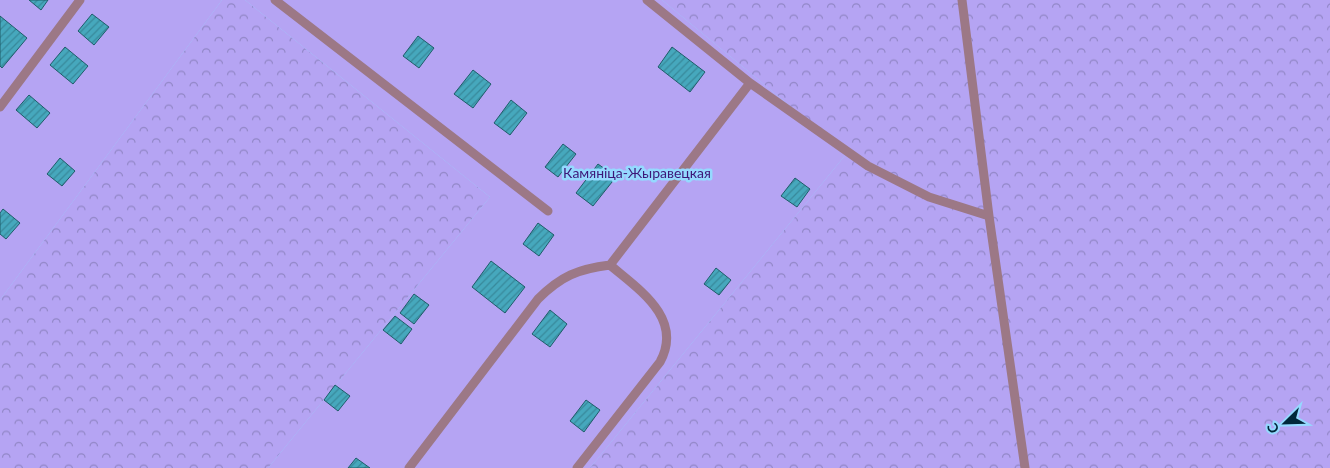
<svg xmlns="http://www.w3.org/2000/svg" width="1330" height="468" font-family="Lato,sans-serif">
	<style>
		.forest { fill: url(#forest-crowns) }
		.garden { fill: #b5a4f3 }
		.building { fill: url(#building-hatch); stroke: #1f5c69 }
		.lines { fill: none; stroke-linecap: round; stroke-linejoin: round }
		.service { stroke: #9c7886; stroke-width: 9 }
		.labels { text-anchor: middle; stroke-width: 5; stroke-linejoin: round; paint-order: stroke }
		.park-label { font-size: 14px; fill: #3d1778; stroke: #95d9ff }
	</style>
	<defs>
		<pattern id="forest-crowns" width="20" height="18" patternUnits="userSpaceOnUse" patternTransform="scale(1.25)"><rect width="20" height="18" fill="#b5a4f3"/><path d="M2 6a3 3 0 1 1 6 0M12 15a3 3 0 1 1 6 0" fill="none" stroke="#9186c6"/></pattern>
		<pattern id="building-hatch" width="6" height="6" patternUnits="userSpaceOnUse" patternTransform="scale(1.25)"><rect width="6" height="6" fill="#46a8bd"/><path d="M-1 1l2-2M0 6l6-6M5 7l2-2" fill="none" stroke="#38899b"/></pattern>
	</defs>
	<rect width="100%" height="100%" fill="#95d9ff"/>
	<path class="forest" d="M222,0H245L490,197L268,468H0V300Z
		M662,0H1330V468H590L847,153Z"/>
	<path class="garden" d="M0,0H222L0,300Z
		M245,0H662L847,153L590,468H268L490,197Z"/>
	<path class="building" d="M29,0H48L41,10Z
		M92,14L109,27L94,45L78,31Z
		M0,16L27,38L2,68L0,66Z
		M418,36L434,48L419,68L403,56Z
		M65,47L88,66L73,84L50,65Z
		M672,47L705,72L690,92L658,67Z
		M473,70L491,84L473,108L454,94Z
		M29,95L50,113L37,128L16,110Z
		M511,100L527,113L510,135L494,123Z
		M563,144L576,154L558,177L545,167Z
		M60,158L75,171L62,186L47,174Z
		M598,164L616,177L593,206L576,193Z
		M795,178L810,189L797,207L781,196Z
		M3,209L20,223L6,239L0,234V213Z
		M538,223L554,235L539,256L523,244Z
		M491,261L525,287L505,313L472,287Z
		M716,268L731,280L719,295L704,284Z
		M414,294L429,305L414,324L400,313Z
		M550,310L567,324L550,347L532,334Z
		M395,316L412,329L401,344L383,330Z
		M335,385L350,396L338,411L324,400Z
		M586,400L600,410L584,432L570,421Z
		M356,458L370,468H348Z"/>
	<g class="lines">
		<path class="service" d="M275,0L548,211
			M647,0L750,83L868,166L929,197L989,216
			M962,0L989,216L1025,468
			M0,107L80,0
			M409,468L538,299C561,276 578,269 610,265
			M577,468L660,362C684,318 638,289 610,265L750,83"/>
	</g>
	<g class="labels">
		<g class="park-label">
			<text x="637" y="178">Камяніца-Жыравецкая</text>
		</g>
	</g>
	<g transform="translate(1285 423) rotate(247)" stroke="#95d9ff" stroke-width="4" paint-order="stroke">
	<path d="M0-4L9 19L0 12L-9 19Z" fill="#00283a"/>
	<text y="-8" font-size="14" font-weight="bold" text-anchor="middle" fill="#00283a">С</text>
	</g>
</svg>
